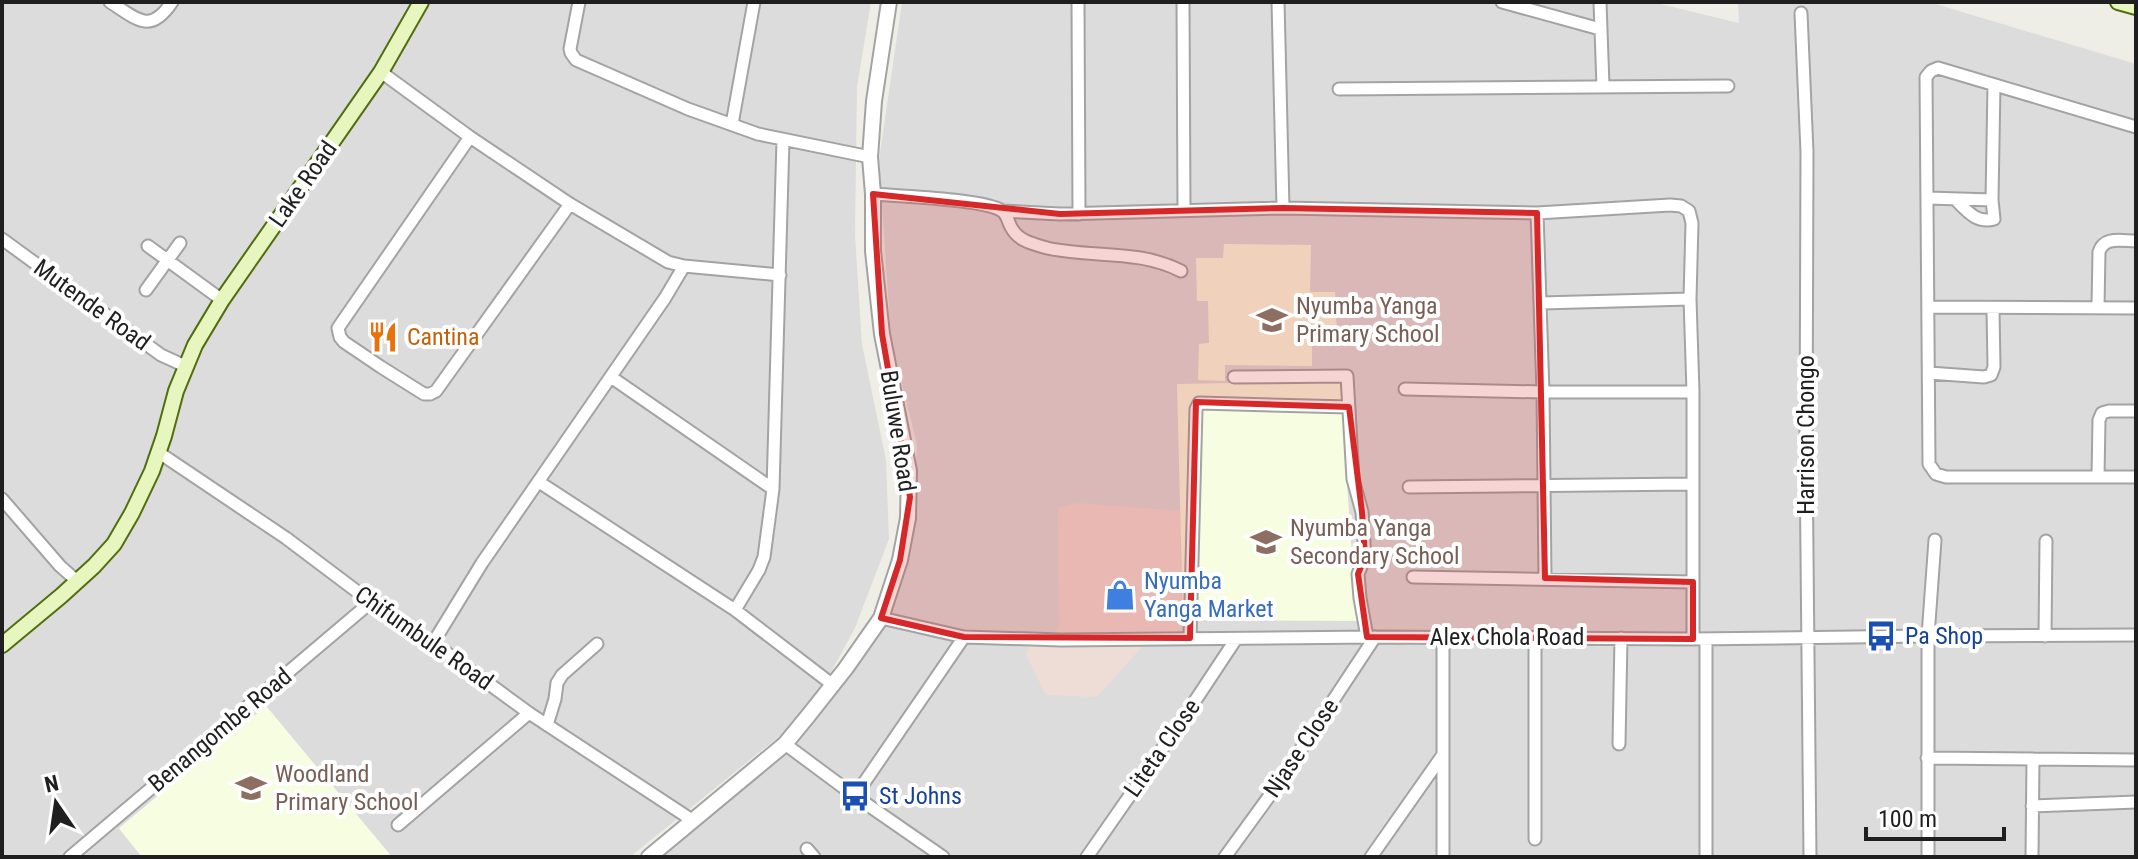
<svg xmlns="http://www.w3.org/2000/svg" width="2138" height="859" font-family="'Roboto Condensed',sans-serif">
	<style>
		.residential { fill: #dddcdc }
		.commercial { fill: #eedcd6 }
		.education { fill: #f7fde1 }
		.lines { fill: none; stroke-linecap: round; stroke-linejoin: round }
		.minor-casing { stroke: #a3a3a3; stroke-width: 15 }
		.tertiary-casing { stroke: #a3a3a3; stroke-width: 18 }
		.secondary-casing { stroke: #516e0e; stroke-width: 18 }
		.minor { stroke: #fff; stroke-width: 11 }
		.tertiary { stroke: #fff; stroke-width: 14 }
		.secondary { stroke: #e7f5be; stroke-width: 14 }
		.marked { fill: #d62828; fill-opacity: 0.2; stroke: #d62828; stroke-width: 6; stroke-linejoin: round }
		.labels { text-anchor: middle; stroke-width: 8; stroke-linejoin: round; paint-order: stroke }
		.street-label { font-size: 24px; fill: #1f1f1f; stroke: #fff }
		.education-label { font-size: 24px; fill: #785e54; stroke: #fff; text-anchor: start }
		.food-label { font-size: 24px; fill: #c56008; stroke: #fff; text-anchor: start }
		.shop-label { font-size: 24px; fill: #366cbe; stroke: #fff; text-anchor: start }
		.transit-label { font-size: 24px; fill: #164399; stroke: #fff; text-anchor: start }
	</style>
	<rect width="100%" height="100%" fill="#efeee6"/>
	<path class="residential" d="M2,2H871L857,87L855,235L862,344L886,460L889,539L855,628L819,694L787,730L630,857H392L266,706L119,829L142,857H2Z
		M902,2H1652L1739,23L1738,2H1929L2136,64V857H660L752,778L873,645L910,557L917,445L891,339L879,160Z"/>
	<path class="commercial" d="M1076,503L1180,511L1181,633L1143,646L1097,697L1046,695L1026,655L1032,635L1055,634L1059,624L1058,508Z"/>
	<path class="education" d="M1224,244L1311,245L1310,292H1335L1337,338L1312,339V366L1225,365V381L1198,380L1199,344L1209,343L1208,301H1197L1196,258H1223Z
		M1340,381L1354,585L1361,621L1183,620L1177,384Z
		M266,706L300,747L392,857H142L119,828Z"/>
	<g class="lines">
		<g class="minor-casing">
			<path id="minor" d="M110,2C137,19 150,35 172,2
				M579,2L570,49L571,53L576,60L688,109L758,134L870,157
				M1078,2L1079,214
				M1183,2L1184,210
				M1278,2L1283,208
				M1502,2L1600,29
				M1600,2L1603,86
				M1801,13L1807,152L1806,454L1810,857
				M381,72L470,137L570,204L668,262L684,266L780,275
				M1339,89L1728,86
				M732,124L754,2
				M2136,127L1938,68L1931,71L1926,77L1929,464L1936,474L1946,477H2136
				M470,137L338,328L340,337L344,342L381,367L424,394H430L436,391L570,204
				M873,194C897,196 986,199 1002,211C1007,214 1008,222 1011,227C1018,241 1033,244 1047,248C1092,258 1138,249 1181,271
				M1928,198L1992,200
				M1956,200C1967,211 1977,224 1994,219L1992,200L1994,85
				M1002,211L1060,214L1283,208L1537,213L1670,205L1681,206L1689,211L1692,223L1690,299L1693,392V582L1413,577
				M1537,213L1543,392L1545,578
				M2,239L161,355L185,366
				M148,246L222,300
				M146,290L180,243
				M1541,303L1690,299
				M1928,307L2136,308
				M2098,307L2099,252C2104,236 2121,241 2136,241
				M1929,373L1984,377L1991,375L1994,367L1993,309
				M611,377L773,489
				M1234,377L1347,376L1353,479L1362,512L1365,557L1358,574L1360,598L1367,637
				M1405,389L1543,392H1693
				M158,452L286,538L371,602L433,643L529,713L692,820
				M2098,477L2099,420L2102,413L2109,411H2136
				M539,482L735,610L833,685
				M1409,487L1692,484
				M2,499L60,566L77,581
				M735,610L759,570L764,557L773,489L783,140
				M881,618L964,637L1061,640L1375,637L1693,639L1928,636L2136,635
				M2045,636L2046,541
				M1443,637V857
				M1535,637V839
				M1190,638L1196,409L1199,403L1349,407
				M1693,639V582
				M433,643L482,563L665,298L684,266
				M547,725L555,699L557,683L562,675L597,644
				M785,744L855,796L943,857
				M1619,744L1621,638
				M1927,758L2136,760
				M855,796L964,637
				M2032,806L2136,802
				M398,825L529,713
				M807,849L814,857
				M70,857L371,602
				M1087,857L1181,722L1236,639
				M1225,857L1278,784L1375,637
				M1371,857L1442,756
				M1706,857V639
				M1928,857V636L1935,540
				M2032,857L2033,759"/>
		</g>
		<g class="tertiary-casing">
			<path id="tertiary" d="M649,857L785,744L808,716L846,668L881,618L900,560L908,518L909,471L882,334L873,251V194L870,157L874,101L889,2"/>
		</g>
		<g class="secondary-casing">
			<path id="secondary" d="M2118,2L2136,7
				M2,645L61,596L94,566L114,544L132,513L152,471L164,436L176,391L195,345L222,300L381,72L421,2"/>
		</g>
		<use href="#minor" class="minor"/>
		<use href="#tertiary" class="tertiary"/>
		<use href="#secondary" class="secondary"/>
	</g>
	<path class="marked" d="M873,194L1060,214L1283,208L1537,213L1545,578L1693,582V639L1367,637L1358,574L1365,557L1362,512L1349,407L1196,402L1190,638L964,637L881,618L900,560L910,497L882,334Z"/>
	<defs>
		<g id="school-bare" transform="scale(2.4)"><path d="M0-5L7-2L0 1L-7-2ZM-4 1L0 2.5L4 1V4Q0 6-4 4Z" fill="#8d6e63" stroke="#fff" stroke-width="2.5" paint-order="stroke"/></g>
		<g id="restaurant-bare" transform="scale(2.4)"><path d="M-5-6h1v4h1v-4h1v4h1v-4h1v5L-1.5 .5V6h-2V.5L-5-1ZM5-6V6H3V1.5H1.5Q1.5-4 5-6Z" fill="#e8710a" stroke="#fff" stroke-width="2.5" paint-order="stroke"/></g>
		<g id="shop-bare" transform="scale(2.4)"><path d="M-5-2.5h2.3a2.7 3.5 0 0 1 5.4 0H5L5.5 6h-11ZM-1.5-2.5h3a1.5 2.3 0 0 0-3 0Z" fill="#3f7fe0" stroke="#fff" stroke-width="2.5" paint-order="stroke"/></g>
		<g id="bus-bare" transform="scale(2.4)"><path d="M-5-6H5V4H4V6H2V4H-2V6H-4V4H-5ZM-3.5-4V0h7V-4ZM-3.5 1.2v1.5H-2V1.2ZM2 1.2v1.5H3.5V1.2Z" fill="#1a4fb4" stroke="#fff" stroke-width="2.5" paint-order="stroke"/></g>
	</defs>
	<g fill-rule="evenodd">
		<use href="#school-bare" x="1272" y="320"/>
		<use href="#restaurant-bare" x="383" y="337"/>
		<use href="#school-bare" x="1266" y="542"/>
		<use href="#shop-bare" x="1120" y="595"/>
		<use href="#bus-bare" x="1881" y="636"/>
		<use href="#school-bare" x="251" y="788"/>
		<use href="#bus-bare" x="855" y="796"/>
	</g>
	<g class="labels">
		<g class="street-label">
			<text transform="translate(303 184) rotate(-55)" y="8">Lake Road</text>
			<text transform="translate(92 305) rotate(36)" y="8">Mutende Road</text>
			<text transform="translate(898 431) rotate(81)" y="8">Buluwe Road</text>
			<text transform="translate(1806 435) rotate(-90)" y="8">Harrison Chongo</text>
			<text x="1507" y="645">Alex Chola Road</text>
			<text transform="translate(424 638) rotate(35)" y="8">Chifumbule Road</text>
			<text transform="translate(220 730) rotate(-40)" y="8">Benangombe Road</text>
			<text transform="translate(1162 748) rotate(-55)" y="8">Liteta Close</text>
			<text transform="translate(1301 748) rotate(-56)" y="8">Njase Close</text>
		</g>
		<g class="education-label">
			<text x="1296" y="314">Nyumba Yanga<tspan x="1296" dy="28">Primary School</tspan></text>
			<text x="1290" y="536">Nyumba Yanga<tspan x="1290" dy="28">Secondary School</tspan></text>
			<text x="275" y="782">Woodland<tspan x="275" dy="28">Primary School</tspan></text>
		</g>
		<g class="food-label">
			<text x="407" y="345">Cantina</text>
		</g>
		<g class="shop-label">
			<text x="1144" y="589">Nyumba<tspan x="1144" dy="28">Yanga Market</tspan></text>
		</g>
		<g class="transit-label">
			<text x="1905" y="644">Pa Shop</text>
			<text x="879" y="804">St Johns</text>
		</g>
	</g>
	<rect width="2138" height="859" fill="none" stroke="#1f1f1f" stroke-width="8"/>
	<g transform="translate(56 803) rotate(347)" stroke="#ffffff" stroke-width="6" paint-order="stroke">
	<path d="M0-6L14 30L0 20L-14 30Z" fill="#1f1f1f"/>
	<text y="-12" font-size="22" font-weight="bold" text-anchor="middle" fill="#1f1f1f">N</text>
	</g>
	<path d="M1866 827v12h138v-12" fill="none" stroke="#1f1f1f" stroke-width="4"/>
	<text x="1878" y="827" font-size="24" fill="#1f1f1f" stroke="#ffffff" stroke-width="6" paint-order="stroke">100 m</text>
</svg>
